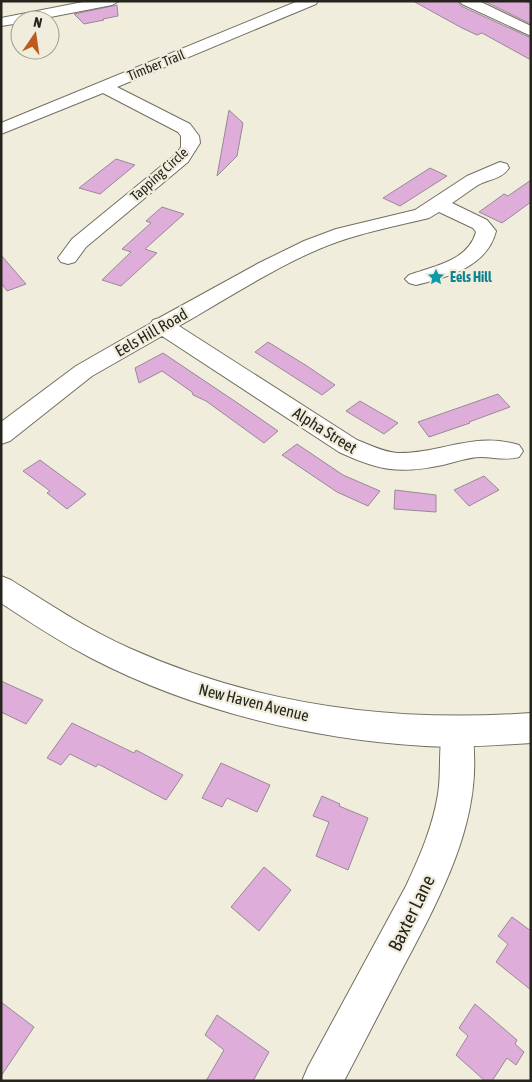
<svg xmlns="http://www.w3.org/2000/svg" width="532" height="1082" font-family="'Asap Condensed',sans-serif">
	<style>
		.building { fill: #deadda; stroke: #978a96 }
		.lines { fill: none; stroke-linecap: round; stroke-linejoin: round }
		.minor-casing { stroke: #736f60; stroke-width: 2 }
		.major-casing { stroke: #736f60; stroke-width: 2 }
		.minor { fill: #fff; fill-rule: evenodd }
		.major { fill: #fff; fill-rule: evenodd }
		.labels { text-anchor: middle; stroke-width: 4.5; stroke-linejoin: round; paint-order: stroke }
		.far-street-label { font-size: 14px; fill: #25241d; stroke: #f1eddc }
		.far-culture-label { font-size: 14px; font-weight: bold; fill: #0d838f; stroke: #f1eddc; text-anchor: start }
		.street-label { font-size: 16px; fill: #25241d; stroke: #f1eddc }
		.near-street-label { font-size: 19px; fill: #25241d; stroke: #f1eddc }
	</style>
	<rect width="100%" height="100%" fill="#f1eddc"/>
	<path class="building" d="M413,1H458L461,6L531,38V60L482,33L477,35L462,28Z
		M484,1H525L531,4V24Z
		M117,5L118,16L103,19L104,20L84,24L74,14Z
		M229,110L243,123L237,156L217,176Z
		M116,159L135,165L100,194L79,188Z
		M430,168L447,176L400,206L383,198Z
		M531,180V202L502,223L479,212L504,194L508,196Z
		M162,207L184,214L145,249L157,253L121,286L102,280L131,252L122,249L151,223L146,221Z
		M1,255L26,284L7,291L1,283Z
		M268,342L307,366L335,385L322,395L255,352Z
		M163,353L242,406L278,431L264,443L206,401L193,395L192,392L162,371L139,383L135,368Z
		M498,394L510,407L469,422L470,423L429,437L418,422Z
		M360,401L398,423L384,434L346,411Z
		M297,444L343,475L380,491L368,506L337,492L282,455Z
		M40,460L86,494L67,509L47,493L50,491L23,471Z
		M484,476L499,490L469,506L454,490Z
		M395,490L436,495V512L394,509Z
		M1,681L43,700L26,724L1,712Z
		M72,723L134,753L136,750L183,775L166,800L98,764L96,767L70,754L61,765L47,758Z
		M221,763L270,785L257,812L227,798L222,807L202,798Z
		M322,796L340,804L339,806L368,818L348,870L316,856L329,822L313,816Z
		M264,867L291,890L259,931L231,907Z
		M512,917L531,931V990L496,962L508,944L498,936Z
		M1,1002L34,1027L1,1076Z
		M475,1004L517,1040L515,1044L524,1052L516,1065L507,1058L492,1081H485L456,1055L468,1036L459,1028Z
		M217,1015L269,1052L253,1081H206L224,1050L205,1035Z"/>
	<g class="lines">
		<g class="minor-casing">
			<path id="minor" d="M88,1H119L112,5L35,20H20V23L1,26V18Z
				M298,1H318L316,4L117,87L190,124L199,136L200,143L188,162L86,247L75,262L68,264L61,262L58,258L72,239L176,154L181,147V136L178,132L103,93L1,134V123Z
				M460,1H479L531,26V36L462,4Z
				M500,162L507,164L509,168C502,179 489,179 478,185C469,191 461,197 452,203L487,220L496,231C487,267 448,277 416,285L409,283L405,279L409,275C434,266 468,261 476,232L473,228L439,212L429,218C392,227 354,234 319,249C270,270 225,300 179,326L357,440C370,445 383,452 397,453C441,454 473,431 519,445L523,451L519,457C506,461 494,457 481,457C469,457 455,462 443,465C399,474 380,471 339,452L162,336L92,376L10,441L1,444V422L76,366L151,323L153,320L159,318L259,263L304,241L336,229L415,210L467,176Z
				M457,716L468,721C473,732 474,742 474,754C478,834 433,910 397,979C379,1013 362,1047 344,1081H302L308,1067L406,886C420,856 433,826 438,794C442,771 437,740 446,721Z"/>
		</g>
		<g class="major-casing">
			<path id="major" d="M1,576L11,580C49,604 87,629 129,648C256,705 392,723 531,713V743C496,745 460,748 425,746C311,739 193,711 91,658C60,642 31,623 1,603Z"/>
		</g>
		<use href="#minor" class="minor"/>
		<use href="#major" class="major"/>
	</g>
	<defs>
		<g id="sight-bare" transform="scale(1.35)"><path d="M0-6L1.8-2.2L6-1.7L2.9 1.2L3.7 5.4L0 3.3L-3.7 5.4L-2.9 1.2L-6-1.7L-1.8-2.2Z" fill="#0f9aa8" stroke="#f1eddc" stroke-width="2.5" paint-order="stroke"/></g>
	</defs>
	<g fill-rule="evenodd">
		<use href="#sight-bare" x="436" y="277"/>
	</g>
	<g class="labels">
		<g class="far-street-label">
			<text transform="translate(156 65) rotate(-22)" y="5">Timber Trail</text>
			<text transform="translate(159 174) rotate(-42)" y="5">Tapping Circle</text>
		</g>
		<g class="far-culture-label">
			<text x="450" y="282">Eels Hill</text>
		</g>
		<g class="street-label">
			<text transform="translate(151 332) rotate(-30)" y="6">Eels Hill Road</text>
			<text transform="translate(325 430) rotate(32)" y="6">Alpha Street</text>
			<text transform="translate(254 702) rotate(14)" y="6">New Haven Avenue</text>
		</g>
		<g class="near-street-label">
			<text transform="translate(411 913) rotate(-64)" y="7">Baxter Lane</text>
		</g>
	</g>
	<rect width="532" height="1082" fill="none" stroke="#25241d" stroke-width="5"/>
	<g transform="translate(35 35) rotate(13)"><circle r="24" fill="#f1eddc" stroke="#9f9d90"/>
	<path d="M0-4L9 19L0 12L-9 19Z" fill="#bd5c1e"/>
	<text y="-8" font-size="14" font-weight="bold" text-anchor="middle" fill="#25241d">N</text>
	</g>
</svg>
